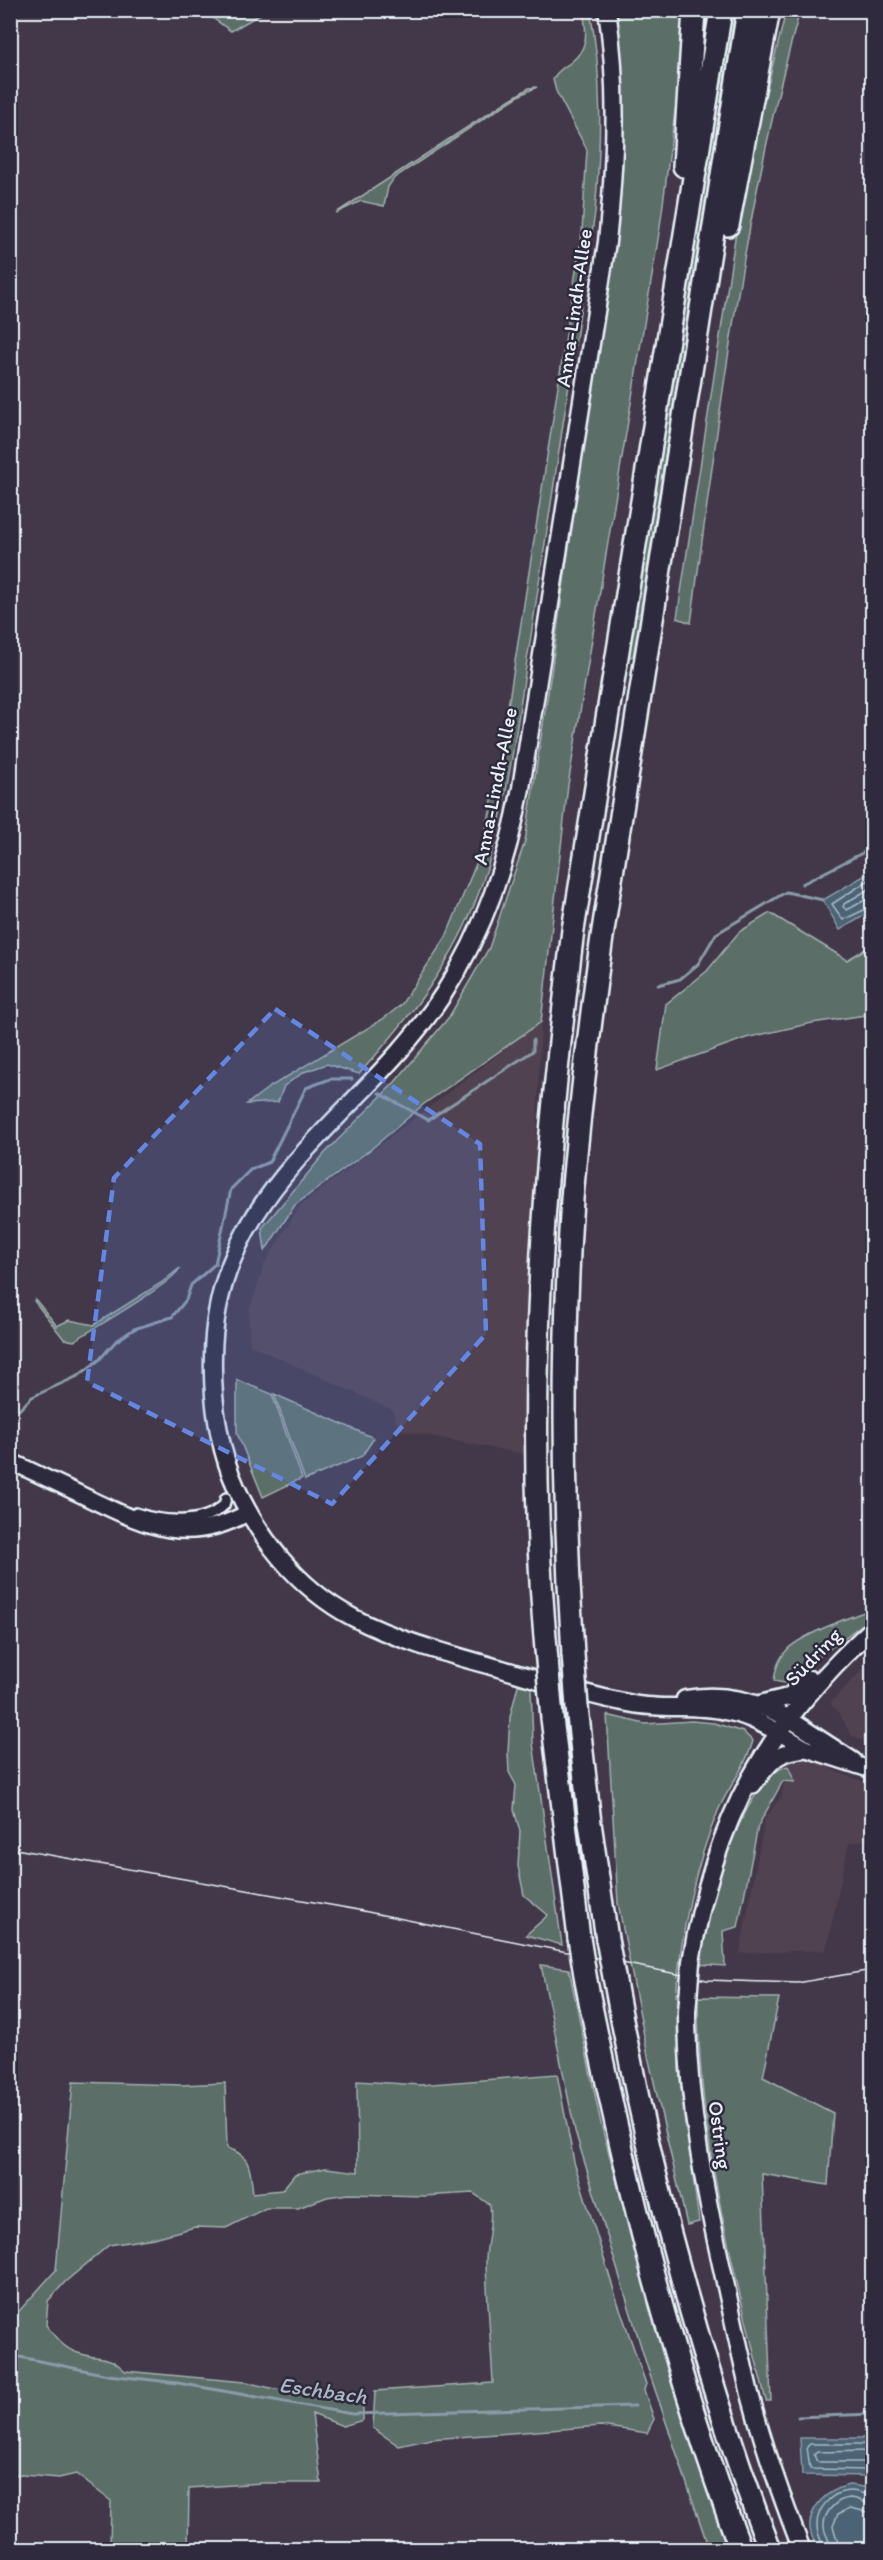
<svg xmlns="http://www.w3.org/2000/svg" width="883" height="2560" font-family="Itim,sans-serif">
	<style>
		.built { fill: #514251 }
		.green { fill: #5b6e67; stroke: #a2b0b0; stroke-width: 1.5 }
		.water { fill: #4c6475; stroke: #8a9ca9; stroke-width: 1.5 }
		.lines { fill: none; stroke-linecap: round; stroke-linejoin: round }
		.shore { stroke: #aab9c4; stroke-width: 1.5 }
		.stream { stroke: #8a9ca9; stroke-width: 3 }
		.pedestrian-casing { stroke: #e8f1f8; stroke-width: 14 }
		.tertiary-casing { stroke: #e8f1f8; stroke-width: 20 }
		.secondary-casing { stroke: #e8f1f8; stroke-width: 21 }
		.motorway-casing { stroke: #e8f1f8; stroke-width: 26 }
		.pedestrian { stroke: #2f2a3d; stroke-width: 9 }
		.tertiary { stroke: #2f2a3d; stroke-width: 15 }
		.secondary { stroke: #2f2a3d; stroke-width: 16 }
		.motorway { stroke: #2f2a3d; stroke-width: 21 }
		.tram { stroke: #e8f1f8; stroke-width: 1.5 }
		.secondary-bridge-casing { stroke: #e8f1f8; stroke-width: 21; stroke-linecap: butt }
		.motorway-bridge-casing { stroke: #e8f1f8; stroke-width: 26; stroke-linecap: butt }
		.secondary-bridge { stroke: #2f2a3d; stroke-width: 16 }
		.motorway-bridge { stroke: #2f2a3d; stroke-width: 21 }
		.marked { fill: #6487e3; fill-opacity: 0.2; stroke: #6487e3; stroke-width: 4.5; stroke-dasharray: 12 8; stroke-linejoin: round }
		.labels { text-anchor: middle; stroke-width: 5; stroke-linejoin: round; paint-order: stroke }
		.street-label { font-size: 21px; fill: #e8f1f8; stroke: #2f2a3d }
		.water-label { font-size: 22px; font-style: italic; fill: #aab9c4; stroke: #2f2a3d }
	</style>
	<rect width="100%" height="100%" fill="#433849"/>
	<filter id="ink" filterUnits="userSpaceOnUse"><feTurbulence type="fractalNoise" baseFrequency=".0167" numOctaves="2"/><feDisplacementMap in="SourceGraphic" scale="12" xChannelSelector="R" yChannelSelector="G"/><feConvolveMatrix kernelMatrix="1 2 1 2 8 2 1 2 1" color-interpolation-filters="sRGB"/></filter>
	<g filter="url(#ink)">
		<path class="built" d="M541,1022L524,1454L399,1430L393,1410L250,1345L249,1312L264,1265L300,1206Z
			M872,1660V1746L851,1735L838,1711L831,1705L832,1701Z
			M803,1756L828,1763L831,1770L872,1785V1839L849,1843L826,1950L740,1953L765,1818L782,1796L784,1782H795L786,1759Z"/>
		<path class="green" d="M203,11H266L231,31Z
			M583,11H590C603,78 601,144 595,213C574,356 553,499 530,642C516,725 508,813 479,892C454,962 408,1020 359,1074L327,1064L304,1072L284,1086L278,1102L247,1104L268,1088L383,1019L401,1005L446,937L480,854L490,812L510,694L582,232L587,150L556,91L553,79C557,71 563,68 570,63C589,49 587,32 583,11Z
			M613,11H688L660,227L568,785L541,1022L424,1104L370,1150L295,1205L265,1251L262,1228L325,1153L395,1082L449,1017L489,948L525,841L551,673L618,201Z
			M730,11H735L724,83L640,614L636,615L640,618L633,656L628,658Z
			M786,11H800C743,210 719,417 691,623L677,618L743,186Z
			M537,87L520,95L394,178L388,187L384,206L361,201L336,213L509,100L529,88Z
			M770,913L847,960L872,945V1014L812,1023L746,1038L657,1070L666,1004L707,971L739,932Z
			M180,1268C172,1284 94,1328 74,1341L64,1339L34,1301L35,1299L57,1326L69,1320L94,1325L161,1283Z
			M237,1380L272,1394L302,1478L263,1497L237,1433Z
			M274,1394L374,1438L362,1456L305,1480Z
			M872,1604V1617L784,1683L774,1681C775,1670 778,1660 786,1651C797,1637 849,1617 867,1611L865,1608Z
			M518,1685L531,1687L533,1743L562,1945L526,1935L548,1915L524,1895L518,1866L520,1831L514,1810L516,1785L509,1772L508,1752L510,1717Z
			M607,1715L645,1724L692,1721L714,1723L743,1732L753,1741C746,1767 728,1787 718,1811C693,1871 681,1932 676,1996L678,1997L679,2071L699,2222L687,2225L648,2056L618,1903Z
			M788,1766L795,1782L783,1781L758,1826L738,1927L723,1931L725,1966L697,1964C699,1951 701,1937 704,1923C712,1887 750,1774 788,1766Z
			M541,1965L569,1969L601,2124L654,2317L730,2549H709L647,2366L575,2131Z
			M698,1997L779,1998L763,2077L833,2113L828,2185L762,2174L771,2401H766C733,2268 697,2135 698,1997Z
			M557,2074L574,2162L616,2297L646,2384L644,2390L654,2419L647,2433L601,2426L431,2439L399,2446L373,2428L375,2391L493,2383C491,2342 487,2301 486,2261C486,2242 493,2224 490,2205L473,2193L424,2196L348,2194L327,2197L298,2208H266L226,2228L195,2227L154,2238L109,2245L65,2282L48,2301L46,2325C55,2337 63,2348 78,2353C100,2361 106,2352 125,2371L245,2382L275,2389L363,2399V2420L343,2426L312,2414L321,2483H262L189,2488L188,2549L110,2550L111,2501L76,2474L59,2478L11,2474V2320L56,2270L73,2082L181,2085L225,2083L227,2148C252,2155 250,2171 253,2193L282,2190L295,2174L326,2168L358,2172L357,2081L420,2085Z"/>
		<path class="water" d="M872,871V911L840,930L823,900Z
			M800,2438H872V2476L802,2475Z
			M849,2485L864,2487L872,2491V2549H819C797,2520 819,2493 849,2485Z"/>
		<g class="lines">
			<path class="shore" d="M872,878L832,904L843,920L872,906
				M872,887L844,904L843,907L847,910L865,900L872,899
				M872,2444H810L807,2447L810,2469L872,2470
				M872,2451L817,2452L814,2455L817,2462H872
				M824,2550C823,2542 817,2535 817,2527C816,2509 831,2492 849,2491C858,2490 865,2495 872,2496
				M831,2550C831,2541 825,2536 824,2527C823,2513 836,2499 850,2498C858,2498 864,2503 872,2504
				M840,2550L833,2526L838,2514L850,2508L872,2513"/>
			<path class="stream" d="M802,884L872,848
				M658,985L680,979L698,964L716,934L786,892L823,900
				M379,1093L428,1120L533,1051V1040
				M10,1414L18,1411L32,1397L78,1376L99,1360L115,1342L134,1329L172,1317L186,1300L191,1285L215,1264L231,1189L250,1170L269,1162L306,1088L330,1079H352
				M10,2355L108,2375L178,2383L352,2414L635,2406
				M798,2417L872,2414"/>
			<g class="pedestrian-casing">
				<path id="pedestrian" d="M136,1513C162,1522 203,1526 224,1505L226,1498"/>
			</g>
			<g class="tertiary-casing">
				<path id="tertiary" d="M10,1461C37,1474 64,1486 90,1499C147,1526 188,1547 249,1512
					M788,1718L854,1761
					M778,1732L807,1749L872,1770
					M753,1785C772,1761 775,1752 807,1749"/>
			</g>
			<g class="secondary-casing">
				<path id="secondary" d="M607,10C619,89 615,164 607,242L521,788C507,862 485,929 444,993C362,1120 215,1186 213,1356C212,1397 217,1437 231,1475C254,1534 298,1589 354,1618C400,1642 453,1655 502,1669C546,1682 589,1696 633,1704C664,1710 695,1704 725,1711C744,1714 761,1723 778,1732
					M685,1699C723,1692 755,1701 788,1718
					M760,1704L788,1697L809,1679
					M691,1962C714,1818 766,1726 872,1629
					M687,2012C687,2103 705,2193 725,2282C733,2319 741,2357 750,2394C764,2447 782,2499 802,2550"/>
			</g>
			<g class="motorway-casing">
				<path id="motorway" d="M684,166L694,10
					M728,225L769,10
					M546,1649C524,1405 543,1171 573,930L721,10
					M573,1654C563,1502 562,1351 572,1199C579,1111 590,1024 602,937L748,10
					M577,1707L590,1823L607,1939
					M552,1718L579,1938
					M586,1981C624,2174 671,2365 741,2550
					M615,1982C650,2175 700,2366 770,2550"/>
			</g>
			<use href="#pedestrian" class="pedestrian"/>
			<use href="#tertiary" class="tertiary"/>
			<use href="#secondary" class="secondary"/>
			<use href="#motorway" class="motorway"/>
			<path class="tram" d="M10,1848L353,1909L707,1980L797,1983L872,1970"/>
			<g class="secondary-bridge-casing">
				<path id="secondary-bridge" d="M687,2012L691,1962"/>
			</g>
			<g class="motorway-bridge-casing">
				<path id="motorway-bridge" d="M546,1649L552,1718
					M573,1654L577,1707
					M579,1938L586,1981
					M607,1939L615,1982"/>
			</g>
			<use href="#secondary-bridge" class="secondary-bridge"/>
			<use href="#motorway-bridge" class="motorway-bridge"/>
		</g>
	</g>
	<path class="marked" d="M275,1009L480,1144L486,1334L332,1504L87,1382L114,1178Z"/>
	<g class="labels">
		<g class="street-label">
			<text transform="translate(574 308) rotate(-82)" y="7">Anna-Lindh-Allee</text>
			<text transform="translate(495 786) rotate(-79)" y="7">Anna-Lindh-Allee</text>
			<text transform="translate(813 1657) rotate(-46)" y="7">Südring</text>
			<text transform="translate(720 2135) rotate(82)" y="7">Ostring</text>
		</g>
		<g class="water-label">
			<text transform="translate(323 2390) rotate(8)" y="8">Eschbach</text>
		</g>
	</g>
	<rect width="883" height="2560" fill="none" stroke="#2f2a3d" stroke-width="36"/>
	<rect x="18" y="18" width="847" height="2524" fill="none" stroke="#e8f1f8" stroke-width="2" filter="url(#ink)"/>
</svg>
